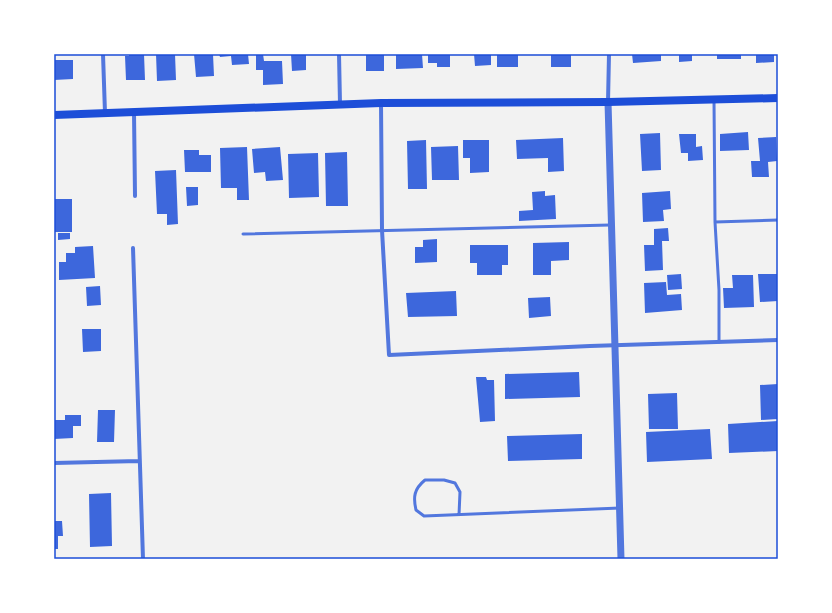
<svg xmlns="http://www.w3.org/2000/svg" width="832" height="613" font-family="'Sofia Sans Condensed',sans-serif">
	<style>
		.building { fill: #3d67dc }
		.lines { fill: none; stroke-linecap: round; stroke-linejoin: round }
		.service { stroke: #5277de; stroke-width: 3 }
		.minor { stroke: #5277de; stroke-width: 4 }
		.tertiary { stroke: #5277de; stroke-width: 7 }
		.secondary { stroke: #1d4ed8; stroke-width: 8 }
		.neatline { fill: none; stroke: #1d4ed8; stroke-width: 1.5 }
	</style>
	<rect width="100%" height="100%" fill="#f2f2f2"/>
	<path class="building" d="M129,54H144L145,80H126L125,56H129Z
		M156,54H175L176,80L157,81Z
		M194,54H213L214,76L196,77Z
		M219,54H248L249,64L232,65L231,56L220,57Z
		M256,54H263L264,61H282L283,84L263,85V70H256Z
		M291,54H306V70L292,71Z
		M366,54H384V71H366Z
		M396,54H422L423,68L396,69Z
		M428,54H450V67H437V63H428Z
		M474,54H491V65L475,66Z
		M497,54H518V67H497Z
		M551,54H571V67H551Z
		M632,54H661V61L633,63Z
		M679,54H692V61L679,62Z
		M717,54H741V59H717Z
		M756,54H774V62L756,63Z
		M54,60H73V79L54,80Z
		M748,132L749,150L720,151V134Z
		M660,133L661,170L642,171L640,134Z
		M679,134H696V147L702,146L703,160L688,161V153H681Z
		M776,137L777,161L768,162L769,177H752L751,161H760L758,138Z
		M563,138L564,171L548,172V158L517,159L516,140Z
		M426,140L427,189H408L407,141Z
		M463,140H489V172L470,173V158H463Z
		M458,146L459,180H432L431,147Z
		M247,147L249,200H237V188H221L220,148Z
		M280,147L283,180L266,181L265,172L254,173L252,149Z
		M184,150H199V155H211V172H185Z
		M347,152L348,206H326L325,153Z
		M318,153L319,197L289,198L288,154Z
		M176,170L178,224L167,225V214H157L155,171Z
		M186,187H198V205L187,206Z
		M545,191V196L555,195L556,219L519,221V211L533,210L532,192Z
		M670,191L671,209L663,210L664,221L643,222L642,193Z
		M54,199H72V232H55Z
		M668,228L669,241H662L663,270L645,271L644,245H654V229Z
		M58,233H70V239L58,240Z
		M437,239V262L415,263V247H423V240Z
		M569,242V260L551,261V275H533V243Z
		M470,245H508V265H502V275H477V263H470Z
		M93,246L95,278L59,280V262H66V253H75V247Z
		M681,274L682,289L668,290L667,275Z
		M758,274H778V301L760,302Z
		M732,275H753L754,307L724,308L723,288H733Z
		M666,282L667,295L681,294L682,310L645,313L644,283Z
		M100,286L101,305L87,306L86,287Z
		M456,291L457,316L408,317L406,293Z
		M550,297L551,316L529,318L528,298Z
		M82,329H101V351L83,352Z
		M579,372L580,397L505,399V374Z
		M476,377H486L487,380H494L495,421L480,422Z
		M778,384V419L761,420L760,385Z
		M677,393L678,429H649L648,394Z
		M98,410H115L114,442H97Z
		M65,415H81V426H73V438L54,439V420H65Z
		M778,421V451L729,453L728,424Z
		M710,429L712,459L647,462L646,432Z
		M582,434V459L508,461L507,436Z
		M111,493L112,546L90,547L89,494Z
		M54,521H62L63,536H58V549H54Z"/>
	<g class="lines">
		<path class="service" d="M714,100L715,222L719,290V342
			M715,222L778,220
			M243,234L610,225
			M459,515L460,492L455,483L444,480H425C414,489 413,497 416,510L424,516L620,508"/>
		<path class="minor" d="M103,54L105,113
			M339,54L340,104
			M608,102L609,54
			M381,103L382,230L389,355L590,346L778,340
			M134,112L135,196
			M133,248L143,559
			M54,463L139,461"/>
		<path class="tertiary" d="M608,102L621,559"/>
		<path class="secondary" d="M54,115L381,103L608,102L778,98"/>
	</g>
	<rect width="832" height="613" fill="none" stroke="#ffffff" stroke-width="110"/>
	<rect x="55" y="55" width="722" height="503" class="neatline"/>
</svg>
